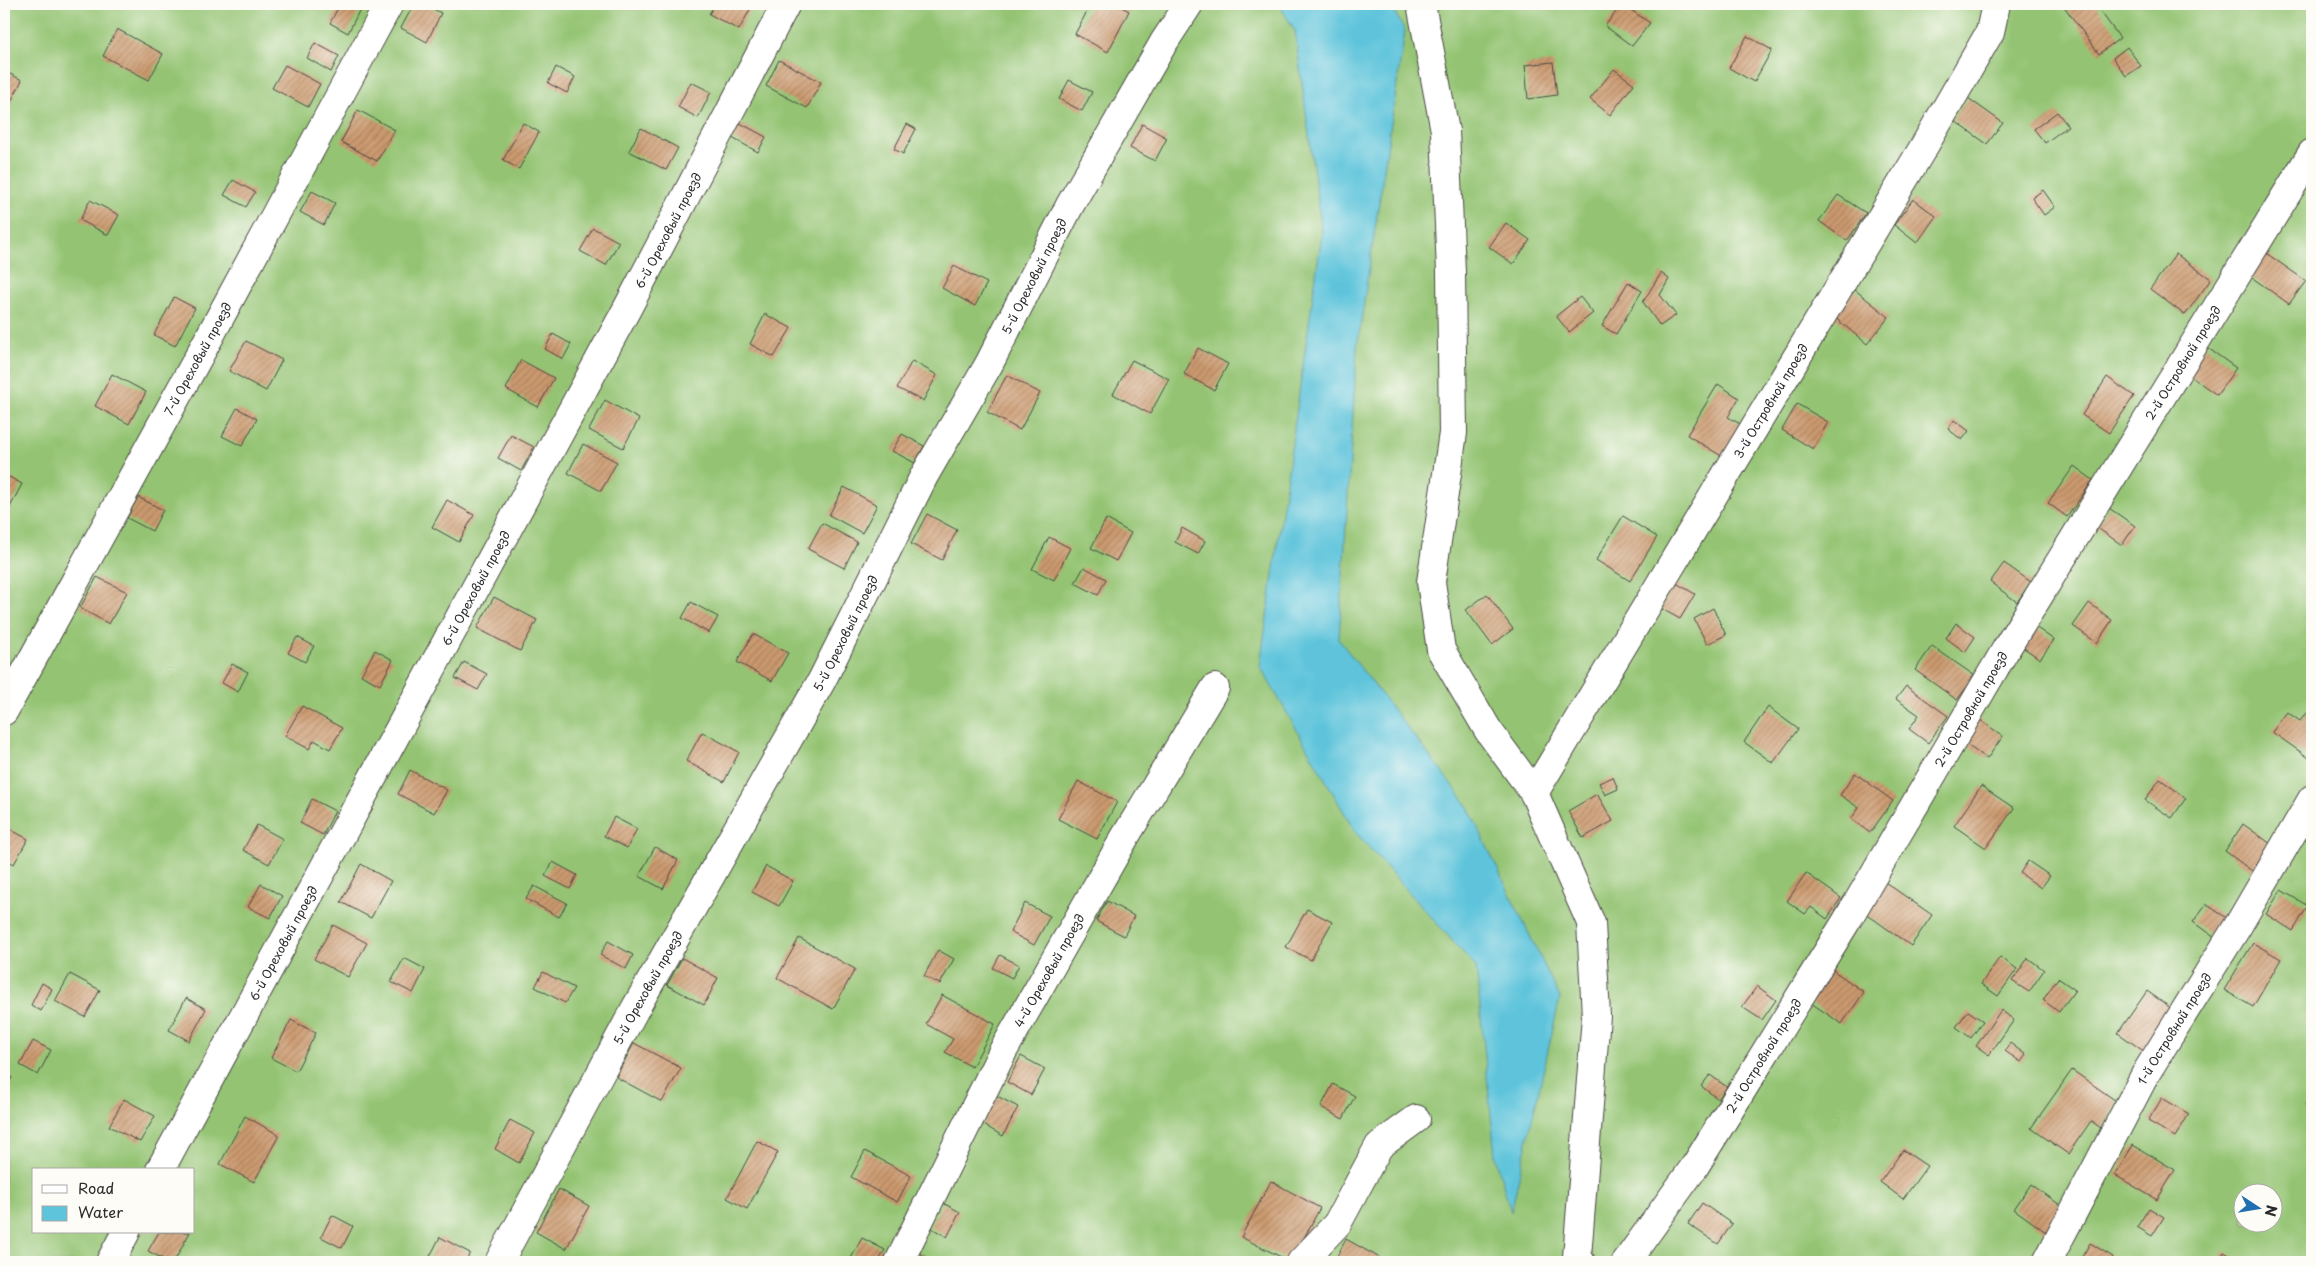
<svg xmlns="http://www.w3.org/2000/svg" width="2316" height="1266" font-family="'Playpen Sans',sans-serif">
  <defs>
    <pattern id="building-hatch" width="6" height="6" patternUnits="userSpaceOnUse" patternTransform="scale(1.25)"><rect width="6" height="6" fill="#cc9a6f"/><path d="M-1 1l2-2M0 6l6-6M5 7l2-2" fill="none" stroke="#a67e5b"/></pattern>
  </defs>
  <rect width="100%" height="100%" fill="#fdfcf7"/>
  <filter id="ink" filterUnits="userSpaceOnUse"><feTurbulence type="fractalNoise" baseFrequency=".02" numOctaves="2"/><feDisplacementMap in="SourceGraphic" scale="10" xChannelSelector="R" yChannelSelector="G"/><feConvolveMatrix kernelMatrix="1 2 1 2 8 2 1 2 1" color-interpolation-filters="sRGB"/></filter>
  <filter id="wash" filterUnits="userSpaceOnUse"><feTurbulence type="fractalNoise" baseFrequency=".0096" numOctaves="4" result="noise"/><feDisplacementMap in="SourceGraphic" scale="20" xChannelSelector="R" yChannelSelector="G"/><feGaussianBlur stdDeviation="1.12" result="paint"/><feColorMatrix in="noise" values="0 0 0 0 0 0 0 0 0 0 0 0 0 0 0 0 0 1.4 0 .05"/><feComposite in="paint" operator="in"/></filter>
  <g filter="url(#wash)">
    <rect width="100%" height="100%" fill="#f1e4c7"/>
    <path fill="#94c473" stroke="#60784f" fill-rule="evenodd" d="M4 4H2312V1262H4ZM34 1170H194V1232H34ZM2244 1194H2274V1224H2244Z"/>
    <path fill="#5ec4db" stroke="#447883" d="M1279 4H1390L1405 31 1357 348 1339 640 1466 803 1560 998 1511 1212 1495 1156 1476 967 1356 833 1260 666 1322 233 1295 31Z"/>
    <g id="blocks">
      <path fill="url(#building-hatch)" d="M340 4 362 5 348 33 330 23Z
        M414 4H424L441 13 427 42 401 28Z
        M715 4H753L739 30 709 14Z
        M1091 4H1116L1129 11 1108 52 1075 34Z
        M1622 4 1650 23 1632 46 1605 26Z
        M2065 4H2095L2120 38 2099 54 2063 5Z
        M117 29 163 54 149 80 103 56Z
        M1747 36 1772 50 1754 82 1729 68Z
        M315 43 339 56 331 72 307 58Z
        M2127 47 2141 66 2126 76 2113 58Z
        M779 60 821 82 807 108 766 86Z
        M1553 62 1557 95 1528 99 1525 65Z
        M285 65 320 84 308 107 272 88Z
        M556 67 575 77 567 93 548 83Z
        M1614 69 1634 84 1610 115 1590 99Z
        M4 71 22 80 6 112 4 111Z
        M1069 80 1092 92 1082 111 1059 99Z
        M691 82 711 92 698 118 678 107Z
        M1968 98 2003 123 1987 144 1952 119Z
        M358 110 395 130 377 161 341 142Z
        M2057 112 2068 126 2045 143 2034 129Z
        M523 123 539 132 519 169 503 160Z
        M740 123 766 137 758 152 732 138Z
        M907 124 916 129 903 154 894 149Z
        M1142 124 1167 138 1155 161 1130 148Z
        M641 128 678 148 666 170 629 151Z
        M233 180 255 192 246 207 224 195Z
        M2043 190 2055 207 2044 215 2032 198Z
        M312 191 335 203 324 225 300 212Z
        M1838 195 1866 213 1847 241 1819 221Z
        M1913 199 1936 216 1917 243 1894 225Z
        M90 200 119 215 108 235 80 220Z
        M1506 223 1530 240 1513 264 1489 247Z
        M593 228 619 242 606 265 580 251Z
        M2263 251 2306 281 2289 304 2247 274Z
        M2176 254 2211 279 2185 315 2150 289Z
        M954 266 987 283 975 306 942 288Z
        M1661 273 1669 279 1660 295 1676 315 1660 326 1643 302Z
        M1628 282 1642 291 1616 334 1602 326Z
        M1855 290 1889 317 1867 344 1833 316Z
        M174 297 195 308 175 346 154 335Z
        M1580 297 1593 313 1569 332 1556 316Z
        M765 314 791 328 774 357 750 344Z
        M553 334 571 344 563 359 545 349Z
        M246 341 282 360 266 391 229 371Z
        M2205 346 2236 368 2217 395 2186 373Z
        M1198 348 1228 364 1214 390 1184 374Z
        M521 360 554 378 538 407 506 389Z
        M1132 360 1169 379 1150 414 1113 394Z
        M912 361 937 375 923 401 897 388Z
        M112 374 146 392 129 424 95 406Z
        M1007 375 1040 393 1020 430 987 412Z
        M2107 377 2134 396 2109 433 2082 415Z
        M1718 384 1739 398 1728 417 1742 425 1723 457 1687 435Z
        M605 400 639 419 623 448 589 430Z
        M1797 404 1828 422 1813 449 1782 430Z
        M237 408 257 419 242 446 222 436Z
        M1954 420 1969 431 1962 440 1948 429Z
        M902 434 924 446 915 463 892 451Z
        M511 435 534 447 521 471 498 458Z
        M583 444 617 462 601 491 568 473Z
        M2074 466 2093 480 2067 517 2048 503Z
        M4 474 22 484 9 509 4 506Z
        M844 487 877 505 862 533 829 515Z
        M138 497 163 510 152 531 127 518Z
        M447 500 474 515 459 542 432 527Z
        M2109 508 2135 526 2122 545 2096 527Z
        M927 514 957 530 942 560 911 544Z
        M1623 516 1657 537 1630 581 1596 560Z
        M1106 519 1131 533 1116 561 1091 548Z
        M822 523 857 542 844 568 808 549Z
        M1182 528 1205 541 1198 554 1175 542Z
        M1049 537 1070 548 1054 580 1032 569Z
        M2004 563 2031 582 2017 602 1990 582Z
        M1084 567 1106 579 1098 595 1075 583Z
        M97 577 127 592 109 624 80 608Z
        M1676 583 1695 594 1680 619 1660 608Z
        M1487 594 1513 629 1492 645 1466 610Z
        M494 597 537 620 520 651 477 628Z
        M691 602 718 617 709 633 682 618Z
        M2089 603 2112 620 2097 643 2073 626Z
        M1713 608 1726 635 1707 644 1694 619Z
        M1956 623 1975 637 1965 652 1946 638Z
        M2034 626 2054 640 2040 659 2021 646Z
        M753 634 788 653 772 681 737 662Z
        M297 637 314 646 305 662 288 653Z
        M1932 646 1975 676 1957 700 1915 670Z
        M4 650 9 653 4 664Z
        M375 650 393 660 380 685 361 675Z
        M464 662 487 674 478 690 455 678Z
        M232 664 248 672 238 692 222 683Z
        M1906 686 1948 716 1928 743 1909 729 1919 715 1896 699Z
        M302 706 342 728 330 749 314 740 309 749 285 736Z
        M1768 707 1798 729 1773 763 1744 742Z
        M2287 712 2300 721 2306 713 2312 717V760L2272 732Z
        M1977 718 2003 736 1987 759 1961 741Z
        M702 732 739 752 724 782 686 761Z
        M410 770 447 790 434 813 398 794Z
        M1855 773 1893 801 1870 833 1851 819 1859 808 1840 795Z
        M1613 777 1618 789 1605 795 1599 783Z
        M2160 779 2186 798 2172 818 2145 800Z
        M1078 781 1117 802 1097 839 1058 819Z
        M1981 786 2014 808 1986 848 1954 826Z
        M1597 794 1613 821 1583 838 1568 811Z
        M312 799 335 811 323 835 300 823Z
        M614 817 637 829 627 848 604 836Z
        M2243 824 2271 844 2252 871 2225 851Z
        M257 825 283 839 269 864 243 850Z
        M4 826 28 839 14 864 4 858Z
        M655 847 678 860 663 889 639 876Z
        M2028 861 2050 876 2041 888 2020 873Z
        M553 862 577 875 570 889 545 876Z
        M361 864 391 881 371 918 341 902Z
        M766 866 793 881 779 906 752 892Z
        M1806 873 1841 898 1827 919 1811 907 1805 914 1787 901Z
        M1882 880 1932 915 1911 946 1861 910Z
        M261 884 282 896 270 918 248 907Z
        M534 886 567 903 559 917 526 899Z
        M2281 890 2308 906 2293 931 2266 914Z
        M1107 901 1134 916 1124 936 1096 921Z
        M1025 903 1050 916 1034 945 1010 932Z
        M2206 904 2228 919 2215 938 2193 922Z
        M1307 909 1332 922 1311 960 1286 947Z
        M333 925 367 943 348 977 314 959Z
        M799 938 855 969 833 1009 777 978Z
        M608 941 633 955 626 969 600 955Z
        M2253 943 2281 959 2253 1007 2224 990Z
        M938 950 954 959 940 984 924 976Z
        M1000 955 1019 965 1012 978 993 968Z
        M2000 957 2017 969 1998 996 1981 984Z
        M404 958 425 969 413 993 391 982Z
        M682 958 718 978 704 1005 667 985Z
        M2028 958 2044 970 2029 992 2012 981Z
        M1831 969 1864 992 1842 1024 1808 1001Z
        M543 972 574 988 565 1003 535 987Z
        M70 974 100 990 85 1017 55 1001Z
        M2058 978 2075 990 2059 1012 2043 1000Z
        M42 983 52 989 41 1011 31 1005Z
        M1757 986 1776 1000 1762 1020 1742 1007Z
        M2147 991 2175 1011 2145 1052 2118 1033Z
        M942 995 995 1024 972 1067 945 1052 953 1039 926 1024Z
        M186 998 206 1009 189 1041 169 1030Z
        M2001 1010 2014 1020 1989 1055 1976 1046Z
        M1968 1011 1983 1021 1971 1038 1956 1027Z
        M291 1020 316 1033 296 1071 271 1058Z
        M33 1041 51 1050 38 1075 20 1065Z
        M634 1043 681 1068 662 1102 616 1077Z
        M2010 1043 2026 1055 2021 1062 2005 1051Z
        M1021 1056 1045 1069 1031 1095 1007 1082Z
        M2072 1070 2119 1103 2101 1128 2091 1121 2068 1154 2031 1128Z
        M4 1073 12 1077 4 1093Z
        M1710 1075 1727 1087 1718 1099 1701 1086Z
        M1333 1084 1355 1096 1343 1119 1321 1107Z
        M2312 1092V1109L2305 1105Z
        M997 1096 1018 1107 1003 1136 982 1124Z
        M2162 1098 2189 1114 2175 1137 2148 1121Z
        M124 1099 155 1116 140 1142 109 1126Z
        M245 1116 279 1135 254 1182 220 1164Z
        M510 1120 535 1133 519 1163 495 1149Z
        M757 1141 778 1152 747 1209 727 1198Z
        M2133 1145 2175 1170 2157 1200 2115 1175Z
        M1903 1150 1927 1166 1903 1199 1880 1182Z
        M865 1151 911 1176 897 1202 851 1177Z
        M1271 1181 1320 1208 1291 1262 1241 1237Z
        M2031 1184 2067 1210 2050 1235 2014 1209Z
        M559 1189 589 1206 566 1249 536 1232Z
        M943 1203 960 1212 947 1237 930 1227Z
        M1702 1203 1732 1224 1718 1244 1688 1224Z
        M2149 1208 2164 1217 2152 1236 2137 1227Z
        M332 1215 353 1226 342 1248 321 1237Z
        M159 1232H190L174 1262H169L148 1251Z
        M440 1237 470 1253 465 1262H427Z
        M862 1238 885 1250 878 1262H849Z
        M1346 1239 1380 1258 1378 1262H1334Z
        M2090 1243 2113 1257 2110 1262H2079Z
        M2224 1252 2241 1262H2218Z
        M919 1253 936 1262H914Z"/>
    </g>
  </g>
  <g filter="url(#ink)">
    <use href="#blocks" fill-opacity="0" stroke="#494742" stroke-width="1"/>
    <g fill="none" stroke-linecap="round" stroke-linejoin="round">
      <g stroke="#494742" stroke-width="30">
        <g id="minor">
          <path d="M1421 4 1445 131 1451 272 1453 433 1431 582 1441 650 1488 730 1534 793 1591 923 1596 1016 1577 1257 1581 1262"/>
          <path id="s1" d="M4 711 210 336 389 4"/>
          <path id="s2" d="M1534 793 1926 143 1990 32 1996 4"/>
          <path id="s3" d="M160 1170 628 307 786 4"/>
          <path d="M110 1262 126 1232"/>
          <path id="s4" d="M499 1262 635 1009 822 680 924 476 989 364 1070 205 1164 42 1189 4"/>
          <path id="s5" d="M899 1262 1003 1051 1125 837 1215 688"/>
          <path d="M1301 1262 1337 1224 1379 1146 1416 1119"/>
          <path id="s6" d="M1626 1262 1695 1166 1846 922 2006 649 2312 153"/>
          <path id="s7" d="M2047 1262 2146 1073 2239 924 2312 799"/>
        </g>
      </g>
      <use href="#minor" stroke="#fff" stroke-width="28"/>
    </g>
  </g>
  <g text-anchor="middle" dominant-baseline="central" stroke-width="4" stroke-linejoin="round" paint-order="stroke">
    <g font-size="12" fill="#2b2b2b" stroke="#fdfcf7">
      <text stroke="none"><textPath href="#s3" startOffset="1068">6-й Ореховый проезд</textPath></text>
      <text stroke="none"><textPath href="#s4" startOffset="1122">5-й Ореховый проезд</textPath></text>
      <text stroke="none"><textPath href="#s1" startOffset="402">7-й Ореховый проезд</textPath></text>
      <text stroke="none"><textPath href="#s6" startOffset="1058">2-й Островной проезд</textPath></text>
      <text stroke="none"><textPath href="#s2" startOffset="458">3-й Островной проезд</textPath></text>
      <text stroke="none"><textPath href="#s3" startOffset="662">6-й Ореховый проезд</textPath></text>
      <text stroke="none"><textPath href="#s4" startOffset="718">5-й Ореховый проезд</textPath></text>
      <text stroke="none"><textPath href="#s6" startOffset="652">2-й Островной проезд</textPath></text>
      <text stroke="none"><textPath href="#s3" startOffset="258">6-й Ореховый проезд</textPath></text>
      <text stroke="none"><textPath href="#s5" startOffset="328">4-й Ореховый проезд</textPath></text>
      <text stroke="none"><textPath href="#s4" startOffset="312">5-й Ореховый проезд</textPath></text>
      <text stroke="none"><textPath href="#s7" startOffset="266">1-й Островной проезд</textPath></text>
      <text stroke="none"><textPath href="#s6" startOffset="248">2-й Островной проезд</textPath></text>
    </g>
  </g>
  <rect width="2316" height="1266" fill="none" stroke="#fdfcf7" stroke-width="20"/>
  <rect x="32" y="1168" width="162" height="65" fill="#fdfcf7" stroke="#a9a8a5"/>
  <rect x="42" y="1185" width="25" height="8" fill="#ffffff" stroke="#a9a8a5"/>
  <text x="78" y="1194" font-size="15" fill="#2b2b2b">Road</text>
  <rect x="42" y="1206" width="25" height="15" fill="#5ec4db" stroke="#a9a8a5"/>
  <text x="78" y="1218" font-size="15" fill="#2b2b2b">Water</text>
  <g transform="translate(2258 1208) rotate(102)"><circle r="24" fill="#fdfcf7" stroke="#a9a8a5"/>
  <path d="M0-4L9 19L0 12L-9 19Z" fill="#1f6fb2"/>
  <text y="-8" font-size="14" font-weight="bold" text-anchor="middle" fill="#2b2b2b">N</text>
  </g>
</svg>
